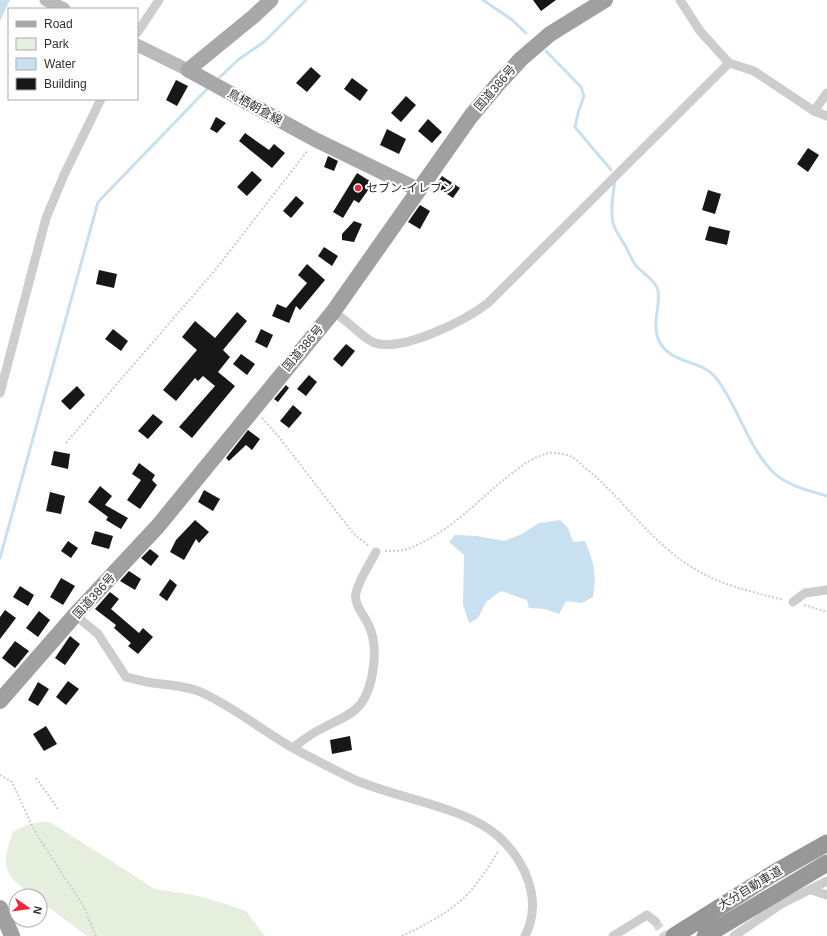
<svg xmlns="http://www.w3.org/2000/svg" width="827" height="936" font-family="Helvetica,'Noto Sans JP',sans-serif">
  <rect width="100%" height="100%" fill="#fff"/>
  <path fill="#e6eedd" d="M40 822H50L155 889 199 896 226 904 246 911 265 936H87L40 901V896C33 896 29 893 23 888 0 871 4 857 13 832L26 825Z"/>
  <path fill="#c8e0ef" d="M0 0H10L0 21Z
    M560 520 568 528 573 542 585 541C594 562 597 574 593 597L582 603 566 601 559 614 545 609 529 608 527 600 501 591 486 602 478 618 469 623 463 605 464 555 449 542 455 535 477 536 504 541 522 534 539 523Z"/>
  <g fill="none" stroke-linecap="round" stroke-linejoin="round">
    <path stroke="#c8e0ef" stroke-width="3" d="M483 0 511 19 526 33
      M546 51 581 87 584 96 578 113 575 127 611 170
      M220 77 239 59 264 42 306 0
      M615 181C613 194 610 210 613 223 615 231 622 240 626 247 629 253 632 260 636 266 643 273 656 281 658 291 661 305 651 324 659 341 671 365 701 359 716 378 738 406 747 445 772 471 785 485 809 491 827 496
      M0 558 98 202 209 87"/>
  </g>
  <path fill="#171717" d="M533 0H556L541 11Z
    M311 67 321 76 307 92 296 83Z
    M352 78 368 90 360 101 344 89Z
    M176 80 188 86 177 106 166 100Z
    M406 96 416 105 401 122 391 113Z
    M216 117 226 123 217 133 210 129Z
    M428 119 442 132 432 143 418 131Z
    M387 129 406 139 399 154 380 145Z
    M245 133 269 150 274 144 285 153 272 168 239 141Z
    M808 148 819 155 808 172 797 164Z
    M328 156 338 161 334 171 324 167Z
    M252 171 262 180 247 196 237 187Z
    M357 173 373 183 359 203 354 200 343 218 333 212Z
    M442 176 460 188 453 198 435 186Z
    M708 190 721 194 715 214 702 210Z
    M296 196 304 203 291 218 283 211Z
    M420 205 430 211 420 229 408 222Z
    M354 221 362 224 354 242 342 240V234Z
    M709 226 730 231 727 245 705 240Z
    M324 247 338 256 332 266 318 256Z
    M307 264 325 280 300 310 296 306 289 323 272 316 277 304 286 308 307 283 298 275Z
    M99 270 117 274 114 288 96 284Z
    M237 312 247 321 223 350 230 357 218 372 235 386 192 438 179 427 215 386 203 376 198 381 195 378 176 401 163 390 197 350 182 337 195 321 215 338Z
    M113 329 128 341 121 351 105 339Z
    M261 329 273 335 267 348 255 342Z
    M346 344 355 351 342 367 333 359Z
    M241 354 255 364 247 375 233 364Z
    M309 375 317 382 306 396 297 389Z
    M286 385 289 388 278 402 274 399Z
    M77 386 85 395 70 410 61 401Z
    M293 405 302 413 289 428 280 421Z
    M153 414 163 422 148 439 138 431Z
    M248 430 260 439 252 450 246 445 229 461 226 458Z
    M54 451 70 454 68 469 51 465Z
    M139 463 155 475 152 480 157 485 140 509 127 500 141 480 132 474Z
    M100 486 112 496 105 505 128 518 121 529 106 520 108 517 88 502Z
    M204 490 220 499 213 511 198 502Z
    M50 492 65 496 61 514 46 511Z
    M195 520 209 532 199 543 196 539 184 560 170 552 176 540Z
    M95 531 113 536 109 549 91 544Z
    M68 541 78 548 71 558 61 551Z
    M150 549 159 556 151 566 141 558Z
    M129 571 141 579 135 590 120 581Z
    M61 578 75 586 63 605 50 597Z
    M170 579 177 585 167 601 159 595Z
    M20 586 34 595 28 606 13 597Z
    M110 592 119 599 111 609 139 633 143 628 153 637 138 654 128 646 131 643 114 628 116 625 95 609Z
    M5 610 16 618 0 639V617Z
    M39 611 50 620 38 637 26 628Z
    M70 636 80 644 65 665 55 658Z
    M15 641 29 651 15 668 2 658Z
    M68 681 79 689 66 705 56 697Z
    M38 682 49 689 38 706 28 700Z
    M46 726 57 744 44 751 33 734Z
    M350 736 352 750 332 754 330 740Z"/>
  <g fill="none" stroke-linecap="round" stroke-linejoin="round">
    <path stroke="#d6d6d6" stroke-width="9" stroke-dasharray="9 4.5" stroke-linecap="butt" d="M655 921 665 936"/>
    <path stroke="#cdcdcd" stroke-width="2" stroke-dasharray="2 2" stroke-linecap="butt" d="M262 418 279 437 353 533 369 546
      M66 443 216 269 308 150
      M385 551C394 551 404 551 412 547 446 534 475 504 502 481 516 470 531 457 549 453 554 452 564 454 570 456 575 458 580 463 584 467 614 490 637 523 666 548 704 581 736 588 784 600
      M804 605 827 612
      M0 775 12 782 34 830 84 907 96 936
      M36 778 58 809
      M402 936C429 923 459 908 477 883 485 873 492 861 499 850"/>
    <path stroke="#cdcdcd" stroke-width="9" d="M680 0 700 31 729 63 754 71 814 111 827 116
      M137 33 159 0
      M814 111 827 93
      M333 312C347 319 363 339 375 343 403 352 466 320 488 303L729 63
      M0 393 46 218 64 175 101 99
      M793 602 805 593 827 590
      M75 615 98 634 126 677C135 679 144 682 153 683 169 685 188 686 203 693 235 708 263 731 293 748 313 759 335 770 355 780 399 799 463 806 498 836 526 861 543 901 525 936
      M293 748C302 741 310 734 321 729 333 722 350 717 360 705 374 687 379 647 369 626 365 616 353 604 356 593 359 579 370 564 376 552
      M811 890 827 895
      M613 936 647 915 655 921
      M734 936 781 904 827 881"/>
    <path stroke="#bababa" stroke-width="13" d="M46 0 64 9
      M137 45 188 70"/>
    <path stroke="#a8a8a8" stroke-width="15" d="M271 0 254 16 188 70 316 140 419 190"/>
    <path stroke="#a0a0a0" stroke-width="16" d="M0 701 75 615 158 526 333 312 471 116 498 84 521 59 550 34 605 0
      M0 908 12 936"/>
    <path stroke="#979797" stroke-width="17" d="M674 936 774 873 827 843
      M705 936 827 863"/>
  </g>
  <circle fill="#f52434" stroke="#fff" stroke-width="1.5" cx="358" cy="188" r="4"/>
  <g text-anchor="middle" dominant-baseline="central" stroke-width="4" stroke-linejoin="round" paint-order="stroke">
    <g font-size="12" fill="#303030" stroke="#fff">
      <text transform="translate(495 88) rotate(-49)">国道386号</text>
      <text transform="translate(255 107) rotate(29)">鳥栖朝倉線</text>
      <text transform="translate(303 348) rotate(-50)">国道386号</text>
      <text transform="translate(94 596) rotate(-48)">国道386号</text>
      <text transform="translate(750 888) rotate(-31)">大分自動車道</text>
    </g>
    <g font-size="12" fill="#303030" stroke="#fff" text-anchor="start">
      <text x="366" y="188">セブン-イレブン</text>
    </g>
  </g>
  <rect x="8" y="8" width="130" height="92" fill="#ffffff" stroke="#acacac"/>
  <rect x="16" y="21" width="20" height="6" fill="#a8a8a8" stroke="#acacac"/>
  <text x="44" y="28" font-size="12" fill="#303030">Road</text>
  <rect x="16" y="38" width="20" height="12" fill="#e6eedd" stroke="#acacac"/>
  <text x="44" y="48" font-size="12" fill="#303030">Park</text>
  <rect x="16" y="58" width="20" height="12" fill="#c8e0ef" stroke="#acacac"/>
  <text x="44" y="68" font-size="12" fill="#303030">Water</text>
  <rect x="16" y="78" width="20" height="12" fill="#171717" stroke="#acacac"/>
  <text x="44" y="88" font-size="12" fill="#303030">Building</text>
  <g transform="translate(28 908) rotate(103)"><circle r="19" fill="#ffffff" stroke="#acacac"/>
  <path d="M0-3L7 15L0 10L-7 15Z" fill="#f52434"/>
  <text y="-6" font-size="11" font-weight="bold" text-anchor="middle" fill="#303030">N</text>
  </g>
</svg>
